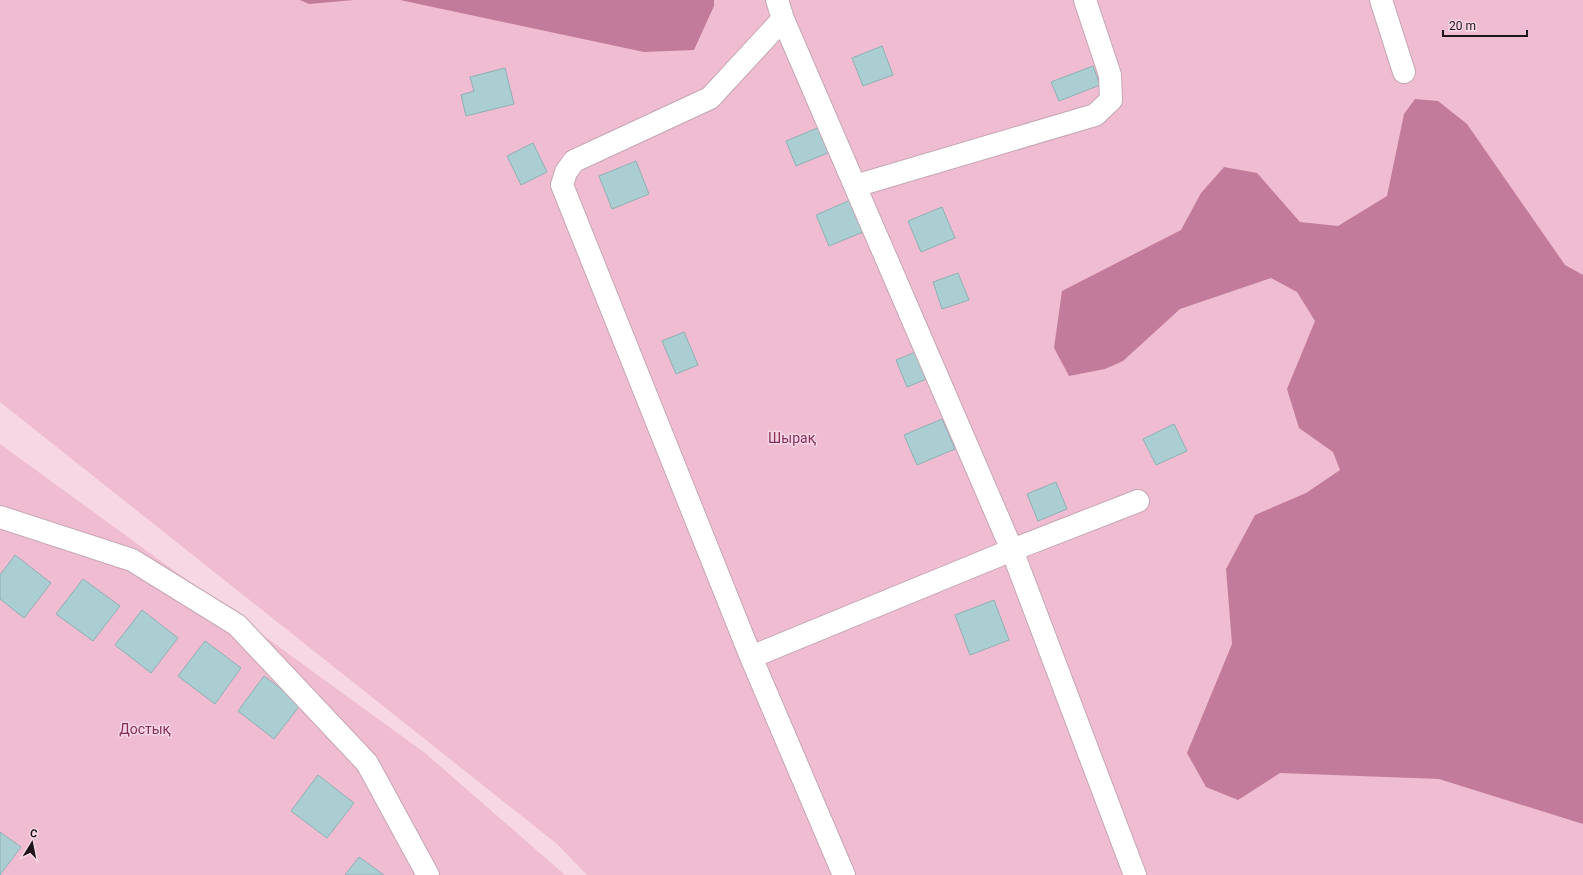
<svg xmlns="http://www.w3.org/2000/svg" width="1583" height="875" font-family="Roboto,sans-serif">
  <rect width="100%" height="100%" fill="#f6d7e3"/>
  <path fill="#f0bcd2" d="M0 0H1583V875H587L557 844 0 402Z
    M0 444 425 753 565 875H0Z"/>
  <path fill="#c27b9b" d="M300 0H354L309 4Z
    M400 0H714V6L694 50 644 52Z
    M1415 99 1438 101 1467 124 1565 265 1583 275V824L1439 779 1280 773 1238 800 1206 787 1187 753 1232 644 1226 569 1255 515 1306 493 1340 470 1333 452 1299 428 1287 389 1315 321 1297 292 1271 278 1180 309 1123 361 1105 369 1069 376 1054 348 1062 291 1181 230 1201 193 1224 167 1257 173 1300 222 1338 226 1387 196 1404 114Z"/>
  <path fill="#aaced1" stroke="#8eb1b4" d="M882 46 893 75 863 86 852 58Z
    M1093 66 1100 85 1059 101 1051 82Z
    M505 68 514 104 466 116 461 95 474 91 470 77Z
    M820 127 830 152 796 166 786 141Z
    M533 143 547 172 521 185 507 156Z
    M636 161 649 194 612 209 599 176Z
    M855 198 868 230 829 246 816 215Z
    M942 207 955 238 921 252 908 221Z
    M958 273 969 300 942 309 933 282Z
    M684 332 698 365 676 374 662 341Z
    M918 351 929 378 907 387 896 360Z
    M942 419 955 449 917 465 904 435Z
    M1174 424 1187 451 1156 465 1143 439Z
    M1056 482 1067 509 1038 521 1027 494Z
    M15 555 51 583 24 618 0 599V575Z
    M83 579 120 606 93 641 56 614Z
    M994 600 1009 640 970 655 955 615Z
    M142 610 178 638 151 673 115 645Z
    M205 641 241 668 215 704 178 676Z
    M264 676 301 704 274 739 238 711Z
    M318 775 354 803 327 838 291 811Z
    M0 832 21 847 0 875Z
    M359 857 384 875H345Z"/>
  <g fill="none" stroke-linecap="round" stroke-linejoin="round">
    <g stroke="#c5a7b3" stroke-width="24">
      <path id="minor" d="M777 0 783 19 1012 550 1135 875
        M1381 0 1404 72
        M783 19 710 98 574 161 566 172 562 185 751 657 844 875
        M855 186 1095 115 1111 100 1110 75 1085 0
        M0 517 132 560 237 625 367 763 428 875
        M751 657 1012 550 1138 501"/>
    </g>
    <use href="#minor" stroke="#fff" stroke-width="22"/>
  </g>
  <g text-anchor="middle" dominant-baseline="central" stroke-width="3" stroke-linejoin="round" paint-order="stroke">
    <g font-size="14" fill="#832d59" stroke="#f6d7e3">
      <text x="792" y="438">Шырақ</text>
      <text x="145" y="729">Достық</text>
    </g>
  </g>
  <g transform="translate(32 843) rotate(10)" stroke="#f6d7e3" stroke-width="3" paint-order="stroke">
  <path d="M0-3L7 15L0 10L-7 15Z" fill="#20151a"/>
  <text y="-6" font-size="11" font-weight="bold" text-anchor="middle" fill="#20151a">С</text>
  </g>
  <path d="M1443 30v6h84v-6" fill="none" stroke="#20151a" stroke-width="2"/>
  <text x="1449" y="30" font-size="12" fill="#20151a" stroke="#f6d7e3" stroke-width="3" paint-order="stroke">20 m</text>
</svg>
